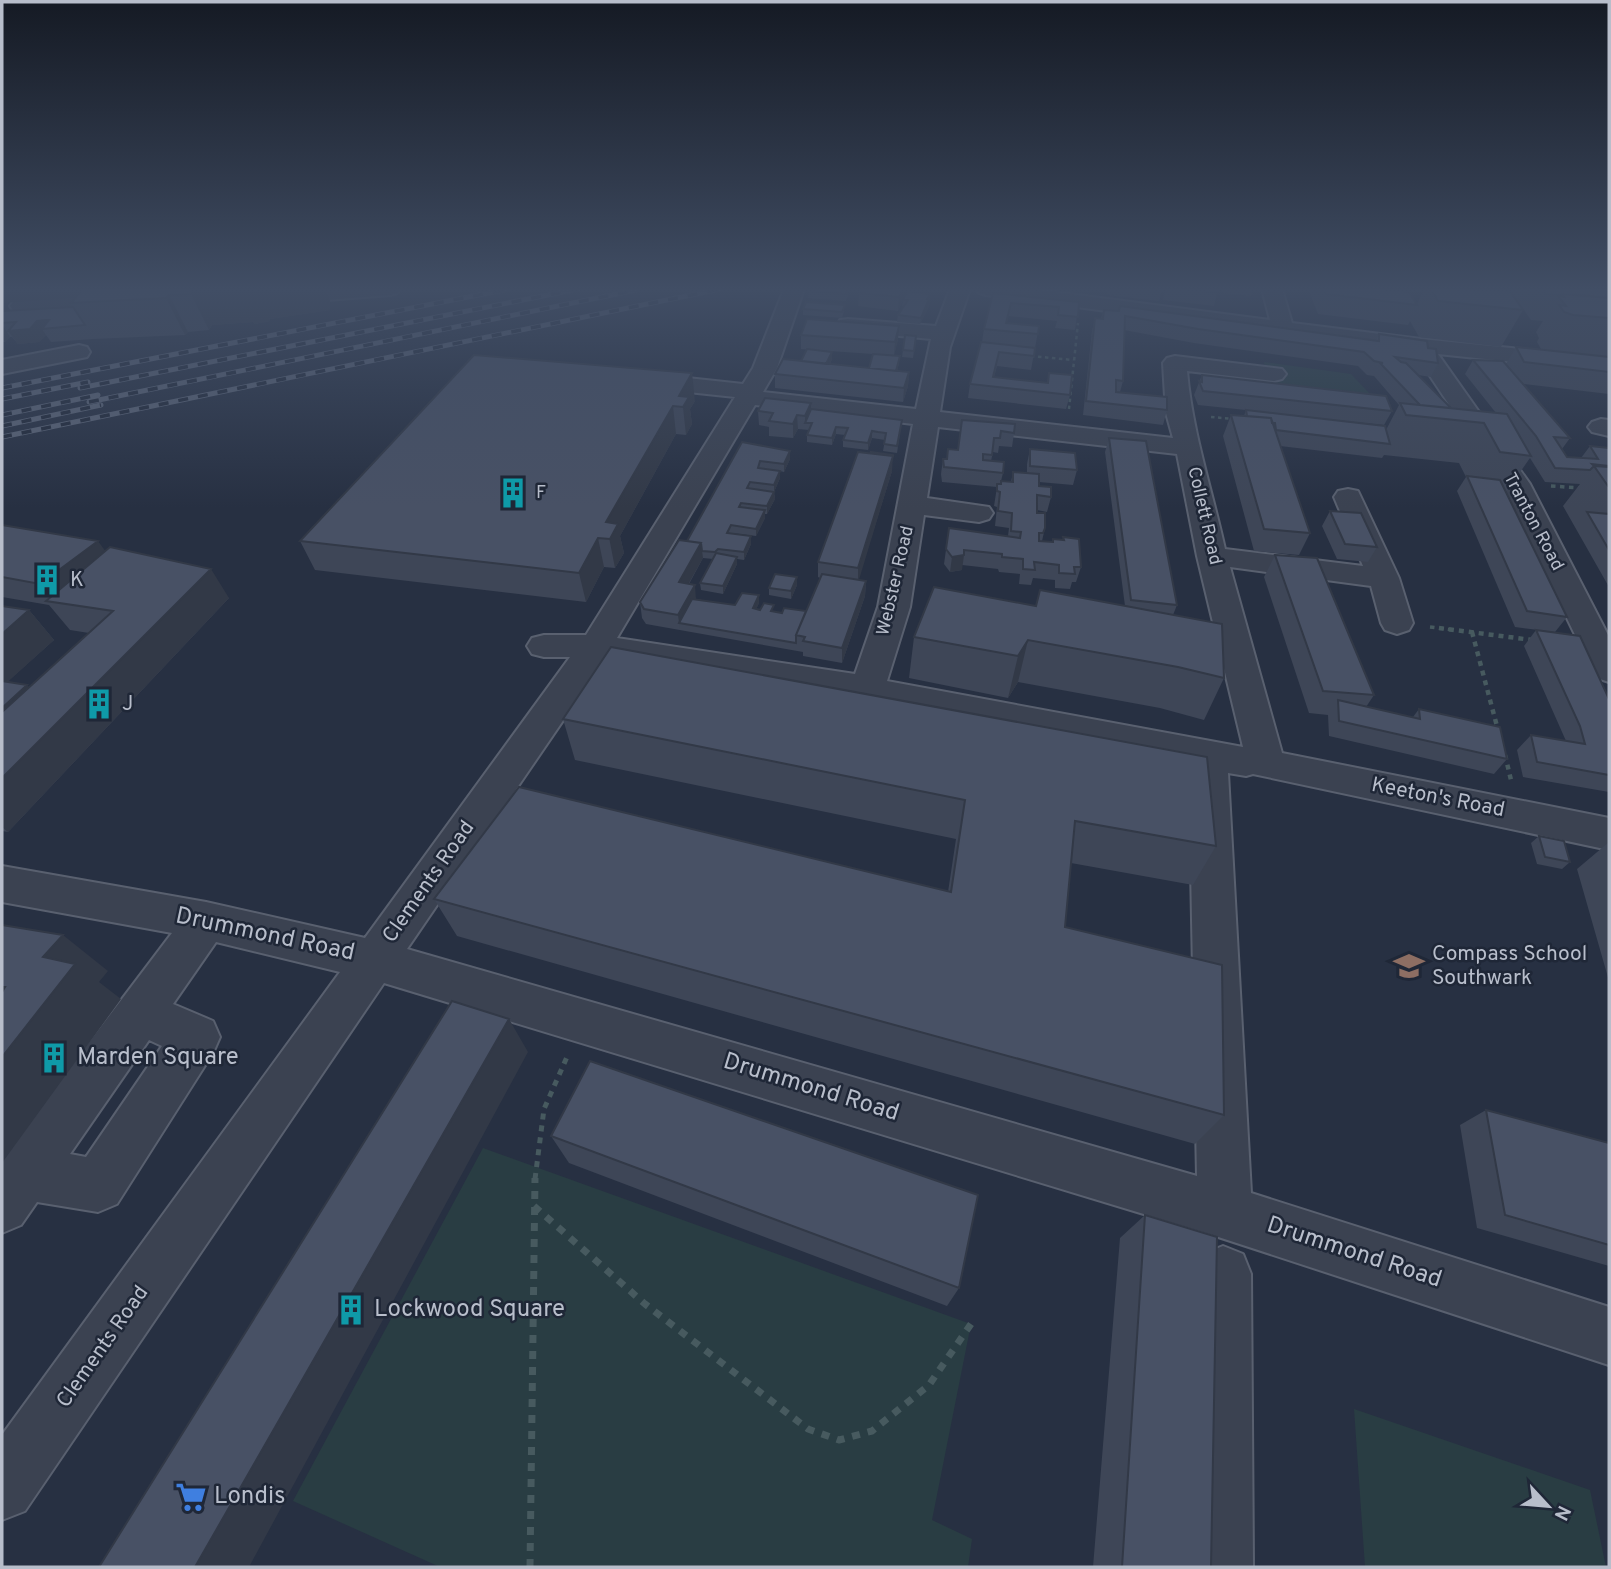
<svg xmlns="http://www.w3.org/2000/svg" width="1611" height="1569" font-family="Overpass,sans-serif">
  <rect width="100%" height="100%" fill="#273042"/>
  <path fill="#293d43" d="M1264 362 1351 374 1372 396 1269 388Z
    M483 1148 971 1324 932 1520 972 1539 968 1567H440L293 1501Z
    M1354 1409 1590 1490 1606 1567H1365Z"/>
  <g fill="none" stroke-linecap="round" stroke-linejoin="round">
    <g stroke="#59606f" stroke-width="4">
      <path id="minor" d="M316 289H400L397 293 390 295 276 304 269 302 266 298 269 294Z
        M784 289H804L777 368 763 392 916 409 931 339 848 331 840 330 837 325 840 320 848 319 936 326 950 289H970L950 347 940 412 1173 438 1166 413 1163 363 1167 358 1175 356 1282 369 1286 374 1282 379 1274 381 1187 371C1192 431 1212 490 1225 549L1363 566 1334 497 1338 491 1348 489 1358 491 1399 578 1413 623 1409 630 1397 634 1385 630 1381 623 1371 586 1230 567 1282 753 1609 818V850L1253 774 1246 776 1228 773 1251 1193 1609 1307V1365L1203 1232 384 983 25 1511 2 1520V1435L340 972 216 942 173 1004 213 1021 220 1037 213 1053 117 1204 98 1212 37 1202 21 1225 2 1233V1162L4 1155 172 933 2 902V866L206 902 365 938 570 657H544L532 654 527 646 532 638 544 635H586L735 397 641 387 633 385 629 380 633 375 641 373 743 384 753 368ZM755 405 913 424 878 607 855 674 617 638ZM938 427 1177 454 1197 556 1243 747 887 681 910 607 924 515 979 522 989 519 993 513 989 507 927 498ZM605 659 853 699 1189 765 1197 1176 407 949ZM149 1040 162 1046 86 1157 70 1154Z
        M976 289H1031L1270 320 1262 289H1282L1292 323 1421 339 1609 358V372L1438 354 1530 484 1609 637V682L1597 678 1592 670 1502 484 1414 352 986 295 979 293Z
        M123 292 130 294 133 298 130 302 20 312 13 310 10 306 13 302 20 300Z
        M79 345 87 347 90 352 87 357 2 374V360Z
        M1601 419 1609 420V436L1592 432 1588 427 1592 422Z
        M1223 1246 1243 1254 1251 1274 1253 1567H1186L1195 1274 1203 1254Z"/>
    </g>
    <path stroke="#475a5f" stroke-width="2.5" stroke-dasharray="3.5 3.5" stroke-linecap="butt" d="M1416 289 1428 291
      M1031 356 1073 360
      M1069 409 1078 323
      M1211 417 1234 419"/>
    <path stroke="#475a5f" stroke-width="3.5" stroke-dasharray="4.5 4.5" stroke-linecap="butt" d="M1551 486 1580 488
      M1430 627 1453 630"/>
    <path stroke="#475a5f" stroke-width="4.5" stroke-dasharray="5 5" stroke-linecap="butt" d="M1439 628 1532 640
      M1472 632 1498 730
      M1505 755 1511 780"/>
    <path stroke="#475a5f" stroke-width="5" stroke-dasharray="6 6" stroke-linecap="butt" d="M535 1179 544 1109 567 1057"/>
    <path stroke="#475a5f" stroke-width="7" stroke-dasharray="8 8" stroke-linecap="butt" d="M534 1206 645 1304 808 1429 839 1440 872 1431 929 1385 971 1324
      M530 1567 535 1178"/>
    <use href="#minor" fill="#3b4251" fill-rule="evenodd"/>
    <g stroke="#5d6678" stroke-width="5">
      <path id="rail" d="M2 388 509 289
        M80 388 578 289
        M2 399 88 382
        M89 402 641 289
        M2 415 98 395
        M2 426 101 405
        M2 437 720 289"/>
    </g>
    <use href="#rail" stroke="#1f2737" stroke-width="3.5" stroke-dasharray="10" stroke-linecap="butt"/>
  </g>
  <path fill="#3e4657" d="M2 289H325L330 301V310L270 319V321L255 324 253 322 212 325 209 330 188 332 185 335 93 339 51 342 46 335 39 342 18 344 12 337H10L5 342H2V312L73 307 71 303 75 298Z
    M809 289H849V293L846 301 808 298Z
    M861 289H904L903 299 930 294 929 306 920 324 897 322 898 315 904 307 902 306 903 300 898 311 858 306 859 293Z
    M1108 289H1162L1159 301 1107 295Z
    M1165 289H1218L1214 306 1163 300Z
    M1224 289H1253L1251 296 1224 293Z
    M1308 289H1380L1417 304 1424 289H1496L1523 310 1501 347 1419 337 1410 321 1408 325 1318 314Z
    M1509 289H1609V394L1523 384 1570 438 1562 449 1567 457 1581 458 1590 446 1609 448V587L1563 506 1580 484 1545 482 1530 458 1506 492 1567 617 1555 632 1515 627 1457 491 1466 477 1459 463 1384 455 1382 458 1280 446 1310 533 1299 555 1254 551 1223 436 1231 415 1244 416 1246 410 1198 405 1194 395 1202 375 1392 411 1384 425 1268 413 1386 430 1399 405 1374 376 1367 375 1358 366 1194 343 1124 330 1123 381 1120 392 1167 410 1163 425 1083 415 1092 331 1095 318H1101L1104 310 1376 340 1379 334 1428 348 1438 363 1431 377 1418 375 1451 408 1496 413 1465 374 1473 360 1506 364 1516 347 1545 350 1541 349 1537 342 1539 338 1536 332 1543 321 1531 320Z
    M993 293 1079 302 1075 330 1055 328 1057 321 1008 316 1007 323 1039 326 1031 370 997 366 994 377 1047 383 1049 373 1070 395 1066 409 968 398 970 384 982 342 984 329Z
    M803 309 844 311 842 318 803 315Z
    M801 335 898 339 894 355 899 363 897 371 909 372 908 386 903 402 775 388V374L801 361 832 359 830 364 869 368 873 354 801 349Z
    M916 336 913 358 902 357 903 350Z
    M474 355 695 401 690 409 692 424 686 435 676 434 620 536 624 553 615 568 604 567 586 602 315 570 300 541Z
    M811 410 902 420 897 453 883 451 885 440 872 438 868 450 843 447V440L845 435 836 434 832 445 807 442V435L809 430 798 429 793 438 769 436V427L759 425 758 411Z
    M962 420 1014 433 1012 447 999 446 998 453 993 452 991 461 1003 473 1001 481 1011 482 1013 472 1027 473V464L1030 449 1077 470 1073 485 1039 482V486L1051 497 1047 512 1037 510V513L1045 528 1042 541 1052 542 1053 539 1063 540V537L1081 567 1076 582H1072L1070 589 1055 588V580L1033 578 1031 585 1019 584 1020 574 999 572 998 569 962 565V570L950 572 944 564 949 528 1008 536 1009 528 995 526 997 507 994 506 997 487 942 482 941 474 943 459H947L958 450Z
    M1109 438 1177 605 1173 615 1224 678 1204 720 1160 708 1018 682 1008 698 909 678 914 637 1036 606H1125L1105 452Z
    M742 442 790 459 784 472 780 471V478L774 492 775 499 767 514H765V518L756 536 731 533 751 536V544L744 560 737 559V564L723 594 701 590 700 583 713 559 703 558 689 584 696 599 735 605 759 603 756 609 782 613 806 611 820 578 818 577V562L892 471 858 580 866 581 865 596 842 663 803 656V652L646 624 642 618 640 602 687 541Z
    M1330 511 1377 547 1368 562 1337 559 1322 526Z
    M2 525 105 551 229 598 8 832 2 831V606L29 610 54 640 7 682 29 687 89 633 70 630 49 605 2 597Z
    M1275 555 1374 695 1366 707 1413 717 1419 709 1507 759 1494 774 1329 736 1328 715 1309 713 1264 577Z
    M797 585 791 599 769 595V588Z
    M1536 630 1609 699V792L1523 777 1517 750 1531 735 1566 741 1524 646Z
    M563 719 1216 846 1193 885 1071 863 1065 927 1224 1115 1195 1144 457 936 434 899 948 892 956 839 575 760Z
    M1539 836 1570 862 1562 869 1537 864 1531 843Z
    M1609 842V981L1577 869Z
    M1486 1110 1609 1143V1266L1477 1228 1460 1125Z
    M551 1136 959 1288 947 1306 569 1163Z
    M1145 1215 1211 1567H1093L1120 1238Z"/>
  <path fill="#323947" d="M2 289H131L127 294 2 303Z
    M194 289H325L330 301V310L270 319V321L255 324 253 322 212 325 209 330 191 294Z
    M903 289H904L903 299 898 311 899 297Z
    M930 294 929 306 920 324 921 318Z
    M169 295 188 332 185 335 166 298Z
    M46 320 51 328 42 329 46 335 39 342 18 344 8 331 37 321Z
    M2 324 10 337 5 342 2 337Z
    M899 326 898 339 894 355 895 342Z
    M832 352V359L825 374V367Z
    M909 372 908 386 903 402 904 388Z
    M692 373 695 401 690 409 692 424 686 435 683 407 679 396Z
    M811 403V418L805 423V416Z
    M673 406 676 434 620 536 624 553 615 568 606 522Z
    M797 415 798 429 793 438V424Z
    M836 427V434L832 445V438Z
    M872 431V438L868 450V443Z
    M790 451V459L784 472V464Z
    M893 456 892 471 858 583V568Z
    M780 471V478L774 492V485Z
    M774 492 775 499 767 514V506Z
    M765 510V518L756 536V529Z
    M751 536V544L744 560V552Z
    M598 538 604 567 586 602 579 573Z
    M98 541 114 563 55 602 40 584Z
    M701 543 703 558 681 597 679 582Z
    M964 555 962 570 950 572 952 557Z
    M737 557V564L723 594V586Z
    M211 569 229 598 8 832 2 827V778Z
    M797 577V585L791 599V591Z
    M866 581 865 596 842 663V648Z
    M695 585 696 600 679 623 680 630 678 615Z
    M759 595V603L753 616V608Z
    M29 610 54 640 2 687V634Z
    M1028 640 1018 682 1008 698 1018 656Z
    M27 685 54 714 2 764V708Z
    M63 935 108 971 99 982 121 999 2 1163V1057L43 957Z
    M509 1019 528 1052 249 1567H195Z"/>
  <path fill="#485165" stroke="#323947" stroke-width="2" d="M83 289H197H194L191 294 169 295 166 298 71 303Z
    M809 289H848L847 294 808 291Z
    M861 289H903L899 297 859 293Z
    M1184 289H1218V293Z
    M1324 289H1380L1409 292 1417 305 1326 294Z
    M1431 289 1509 290 1523 310 1438 301Z
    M1542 289H1609V298L1573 294V295L1562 294 1561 295 1546 294Z
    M907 291 930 294 927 299H929L921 318 898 315 908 300H903Z
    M993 293 1079 302 1078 317 1058 315 1059 307 1011 303 1006 323 1039 326 1038 334 984 329Z
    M1562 294 1609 298V318L1573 315 1564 312 1559 305 1566 306 1558 296 1564 297Z
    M806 302 845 305 842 312 803 309Z
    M1120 306 1379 341V334L1427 341 1428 348 1436 349 1438 363 1395 357 1401 362 1406 363 1451 408 1420 405 1380 363H1383L1374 361 1364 352 1198 329 1125 316 1123 381 1116 380V392L1167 397V410L1086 401 1095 318 1103 319 1104 310 1119 311Z
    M73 307 85 325 42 329 49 320H46L37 321 30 329 8 331 16 322 2 323V312L3 311Z
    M807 319 899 326 895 342 801 335Z
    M905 335 916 336 914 351 903 350Z
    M981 342 1035 348 1034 356 999 352 993 377 1048 383 1049 373 1072 375 1070 395 970 384Z
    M1516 347 1609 357V372L1524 362Z
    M807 349 832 352 826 364 801 361Z
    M873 354 900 356 896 371 869 368Z
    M474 355 692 373 679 396 689 397 683 407 673 406 606 522 618 524 610 539 598 538 579 573 300 541Z
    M783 359 909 372 904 388 775 374Z
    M1473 360 1503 361 1570 438 1554 437 1567 457 1598 459 1590 446 1609 448V466L1592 464 1594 466 1590 470 1555 468 1536 436Z
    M1202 375 1386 396 1392 411 1203 391 1199 381 1202 382Z
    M765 398 811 403 805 416 797 415 793 424 769 421 773 413 758 411Z
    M1400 403 1507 414 1531 456 1500 452 1484 423 1406 415Z
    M811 409 902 420 897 446 884 444 886 433 878 432 872 431 868 443 843 440 848 428 836 427 832 438 807 435 812 423H805Z
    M1246 410 1385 426 1390 444 1276 430 1275 423H1272L1271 418 1247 416Z
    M1231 415 1271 418 1310 533 1264 529Z
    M962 420 1015 424 1014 433 1001 431 1000 438H994L992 455 983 454V460L1004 462 1003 473 944 467 943 459H947L948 449 958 450Z
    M1109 438 1146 441 1177 605 1131 600Z
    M742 442 790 451 784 464 760 461 758 468 780 471 774 485 750 482 747 488 774 492 767 506 741 503 739 507 765 510 756 529 731 525 727 533 751 536 744 552 718 549 715 552 702 551 701 543 687 541Z
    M1030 449 1075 453 1077 470 1030 466Z
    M858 452 893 456 858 568 818 562Z
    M871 452 893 455V456L871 453Z
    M1594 466 1609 467V486H1608Z
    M1013 472 1039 474V486L1051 487V497L1037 495V513H1045V528L1043 533H1039V541L1053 542V539L1064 540 1063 537 1079 539 1081 567H1074L1075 574 1059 573V565L1034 562 1035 570 1023 569V559L1002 557V554L964 550V555L952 557 946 549 949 528 1020 538 1021 532 1011 531 1012 513 998 511 1000 492 997 491V484H1001V481L1013 482Z
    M1467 476 1500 480 1567 617 1527 611Z
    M1330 511 1361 513 1377 547 1345 544Z
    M1587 512 1609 514V550Z
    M2 525 98 541 40 584 2 577Z
    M679 540 701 543 679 582 695 585 678 615 644 609 640 602Z
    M110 547 211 569 2 778V712L113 611 46 601Z
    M716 553 737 557 723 586 700 583Z
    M1275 555 1317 558 1374 695 1323 691Z
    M775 574 797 577 791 591 769 588Z
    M822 574 866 581 842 648 803 641 805 637 796 635Z
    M934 587 1036 606 1040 590 1222 624 1224 678 1178 667 1028 640 1018 656 914 637Z
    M742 593 759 595 753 608 760 610 764 603 774 605 771 611 782 613 784 608 806 611 796 635V643L679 623 692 599 735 605Z
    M2 606 29 610 2 634Z
    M1536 630 1580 636 1609 699V775L1537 762 1531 735 1585 744 1580 726Z
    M611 647 1207 757 1216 846 1075 821 1065 927 1222 965 1224 1115 434 899 519 787 951 892 965 800 563 719Z
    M2 681 27 685 2 708Z
    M1338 700 1420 719 1419 709 1500 727 1507 759 1339 721Z
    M1539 836 1564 841 1570 862 1545 857Z
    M2 925 63 935 43 957 75 964 2 1057V992L5 987H2Z
    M452 1001 509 1019 195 1567H99Z
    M590 1061 978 1195 959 1288 551 1136Z
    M1486 1110 1609 1143V1245L1505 1215Z
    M1145 1215 1217 1237 1211 1567H1122Z"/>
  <linearGradient id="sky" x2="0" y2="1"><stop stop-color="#151a24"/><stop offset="0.57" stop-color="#414e65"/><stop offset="1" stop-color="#414e65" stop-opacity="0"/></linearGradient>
  <rect width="1611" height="508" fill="url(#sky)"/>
  <defs>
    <g id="building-bare" transform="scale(2.415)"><path d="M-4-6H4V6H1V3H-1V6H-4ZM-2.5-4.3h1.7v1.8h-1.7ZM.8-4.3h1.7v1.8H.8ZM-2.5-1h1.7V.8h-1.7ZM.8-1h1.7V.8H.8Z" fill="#0f9aa8" stroke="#1f2737" stroke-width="2.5" paint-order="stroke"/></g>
    <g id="university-bare" transform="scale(2.415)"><path d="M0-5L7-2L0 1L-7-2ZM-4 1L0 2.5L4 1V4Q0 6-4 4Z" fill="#8d6e63" stroke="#1f2737" stroke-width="2.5" paint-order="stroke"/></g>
    <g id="supermarket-bare" transform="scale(2.415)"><path d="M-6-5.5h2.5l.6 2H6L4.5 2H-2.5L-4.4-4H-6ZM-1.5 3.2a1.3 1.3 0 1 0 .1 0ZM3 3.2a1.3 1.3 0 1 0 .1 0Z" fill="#3f7fe0" stroke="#1f2737" stroke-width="2.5" paint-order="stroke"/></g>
  </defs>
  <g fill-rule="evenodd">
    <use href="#building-bare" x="513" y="493"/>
    <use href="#building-bare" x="47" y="580"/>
    <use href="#building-bare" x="99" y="704"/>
    <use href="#university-bare" x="1409" y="966"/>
    <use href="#building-bare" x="54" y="1058"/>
    <use href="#building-bare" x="351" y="1310"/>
    <use href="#supermarket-bare" x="191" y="1497"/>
  </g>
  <g text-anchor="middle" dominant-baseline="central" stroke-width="5" stroke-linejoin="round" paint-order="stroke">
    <g font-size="18" fill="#b8becb" stroke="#1f2737" text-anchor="start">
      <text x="536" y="493">F</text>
    </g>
    <g font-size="18" fill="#b8becb" stroke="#1f2737">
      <text transform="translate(1204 516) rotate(77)">Collett Road</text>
      <text transform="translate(1533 522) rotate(62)">Tranton Road</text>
      <text transform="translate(896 581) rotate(-77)">Webster Road</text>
    </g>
    <g font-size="21" fill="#b8becb" stroke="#1f2737" text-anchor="start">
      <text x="70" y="580">K</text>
      <text x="122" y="704">J</text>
      <text x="1432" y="954">Compass School<tspan x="1432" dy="24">Southwark</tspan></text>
    </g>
    <g font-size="21" fill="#b8becb" stroke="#1f2737">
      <text transform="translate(1438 798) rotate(11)">Keeton's Road</text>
      <text transform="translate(429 882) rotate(-55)">Clements Road</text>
      <text transform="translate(103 1347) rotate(-55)">Clements Road</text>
    </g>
    <g font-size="24" fill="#b8becb" stroke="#1f2737">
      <text transform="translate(265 935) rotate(12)">Drummond Road</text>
      <text transform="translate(811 1088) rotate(17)">Drummond Road</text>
      <text transform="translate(1354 1253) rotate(18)">Drummond Road</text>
    </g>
    <g font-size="24" fill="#b8becb" stroke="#1f2737" text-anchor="start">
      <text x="77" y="1058">Marden Square</text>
      <text x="374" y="1310">Lockwood Square</text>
      <text x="214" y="1497">Londis</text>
    </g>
  </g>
  <rect width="1611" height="1569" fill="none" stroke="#b8becb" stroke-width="7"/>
  <g transform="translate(1548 1506) rotate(116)" stroke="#1f2737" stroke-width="5" paint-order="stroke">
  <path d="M0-5L12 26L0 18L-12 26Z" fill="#b8becb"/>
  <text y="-10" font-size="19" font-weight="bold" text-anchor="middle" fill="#b8becb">N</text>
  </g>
</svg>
